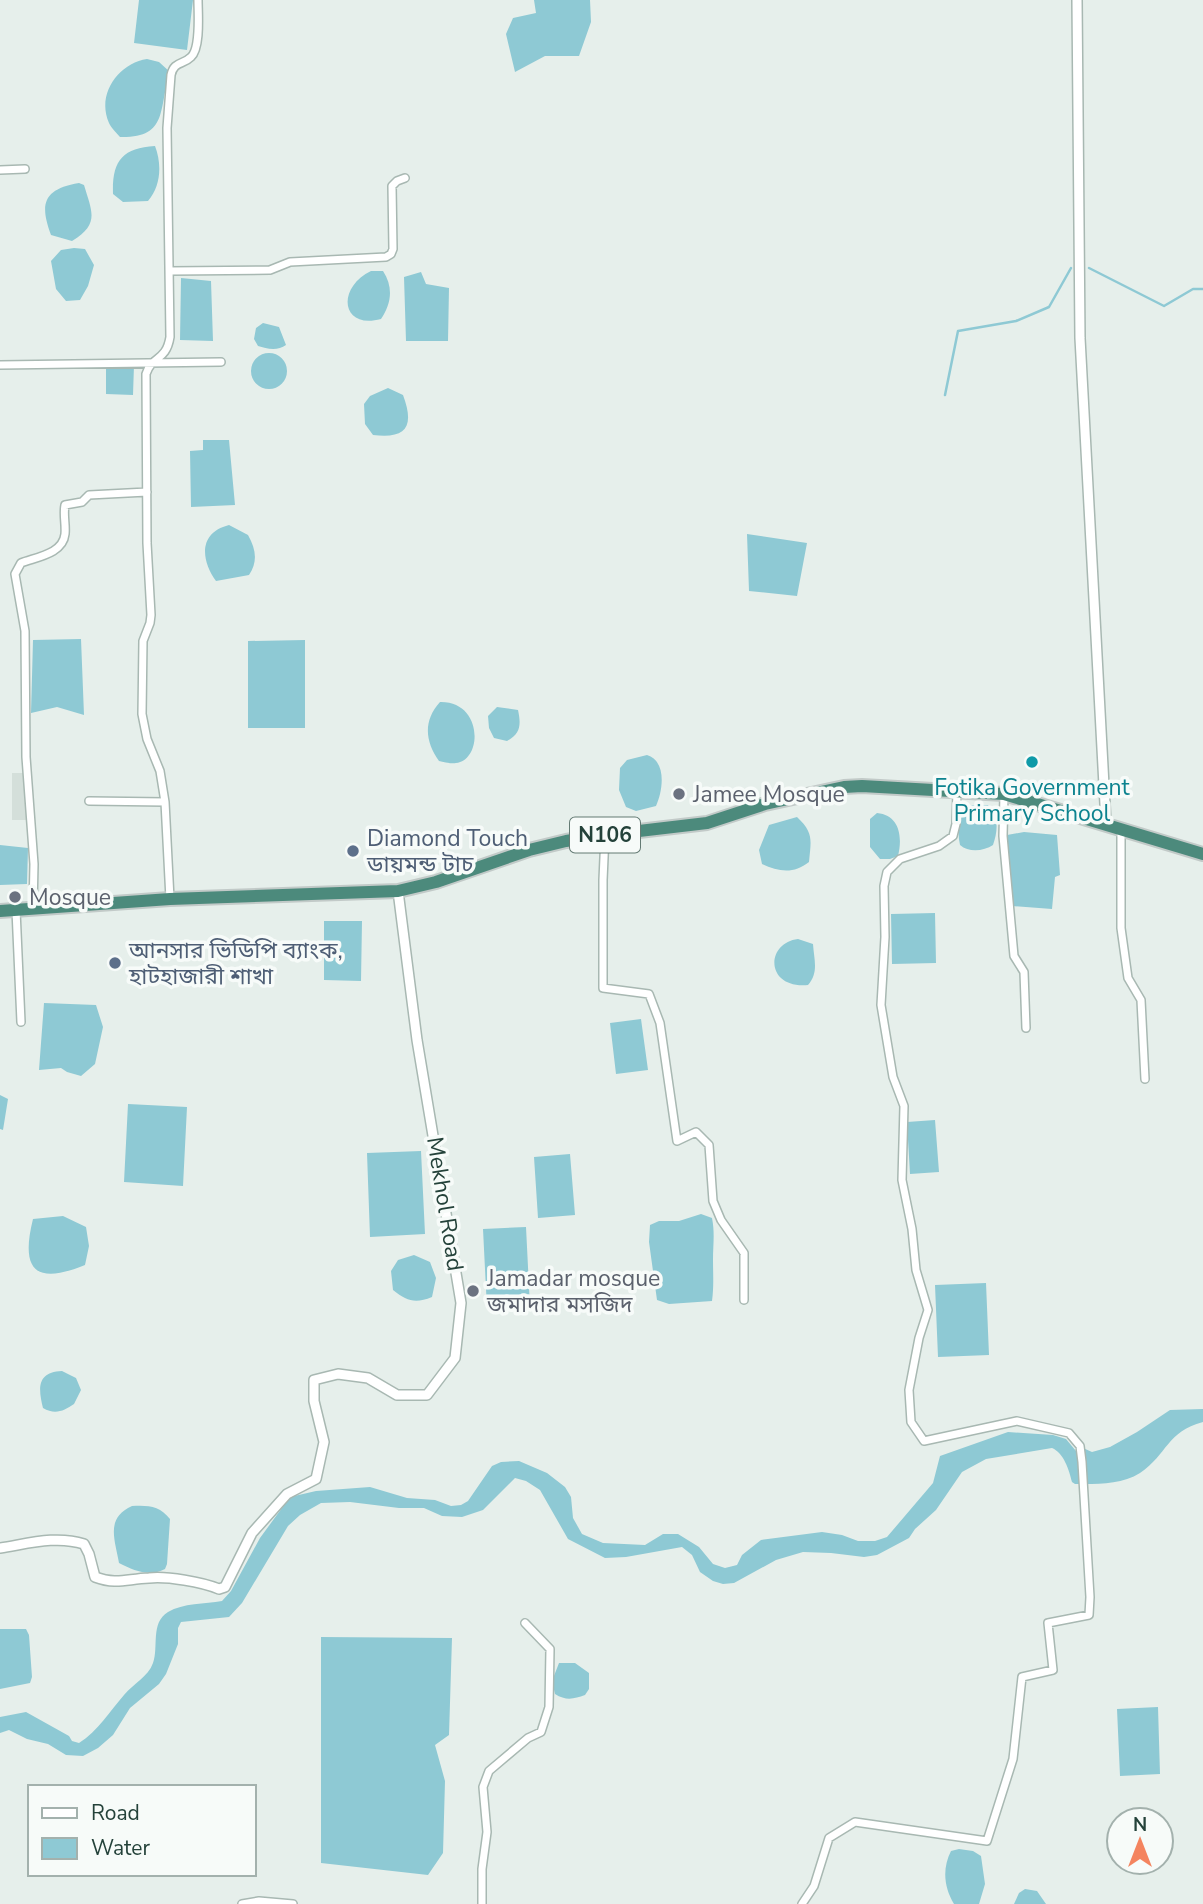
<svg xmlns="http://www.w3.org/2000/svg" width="1203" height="1904" font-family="'Nunito Sans','Noto Sans Bengali',sans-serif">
  <rect width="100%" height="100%" fill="#e6efeb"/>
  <path fill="#d4dfda" d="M12 773H26V820H12Z"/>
  <path fill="#8ec9d4" d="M139 0H193L187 50 134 43Z
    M534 0H590L591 22 579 56H545L515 72 506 34 513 18 536 13Z
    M147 59 159 62 170 72C158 109 169 138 120 137 116 132 111 128 109 123 96 94 119 63 147 59Z
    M155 146C162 164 161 186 148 201L123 202 113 194C112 161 122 148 155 146Z
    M79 183 84 185C92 212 100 224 72 241L51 235C39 203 44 189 79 183Z
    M74 248 85 249 94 265 88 286 80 300 66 301 56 289 51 261 61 250Z
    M371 271H383C394 288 391 304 381 319 341 330 336 288 371 271Z
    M421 272 426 284 449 288 448 341H406L404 277Z
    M181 278 211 281 213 341 180 340Z
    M263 323 279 327 286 345C278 351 267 349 258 346L254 339 256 328Z
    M251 371a18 18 0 1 1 36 0a18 18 0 1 1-36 0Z
    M106 364 134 365 133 395 106 394Z
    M388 388 403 395C415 427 406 439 373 435L365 424 364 404 370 396Z
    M203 440H229L235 505 191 507 190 451 203 450Z
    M229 525 248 535C256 549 258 562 249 575L216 581C201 560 198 533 229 525Z
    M747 534 807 543 797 596 749 591Z
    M81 639 84 715 57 707 31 713 33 640Z
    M305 640V728H248V641Z
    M440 702C483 701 483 760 456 763 451 764 444 762 439 761 425 741 423 721 440 702Z
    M497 707 518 710C521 724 521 734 507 741L494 738 489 728 488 716Z
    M647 755C667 761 663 791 656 806L636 811 626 807 619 790 620 768 627 760Z
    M973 805H988C999 816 998 831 993 845 984 851 969 853 960 845 957 832 959 820 965 808Z
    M877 813C899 815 903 836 898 856L890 859H880L870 847V819Z
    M797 817C814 833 811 840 809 862 794 874 779 872 762 864L759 850 769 825Z
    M1024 832 1057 835 1060 875 1055 877 1052 909 1012 906 1007 835Z
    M0 845 28 848 27 884 0 885Z
    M935 913 936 963 892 964 891 914Z
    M324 921H362L361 981 324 980Z
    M798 939 813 944C814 960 819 972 808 985 765 989 765 943 798 939Z
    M44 1003 96 1005 103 1027 95 1064 81 1076 67 1072 61 1068 39 1070Z
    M641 1019 648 1070 616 1074 610 1023Z
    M0 1095 8 1099 3 1130 0 1129Z
    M128 1104 187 1107 183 1186 124 1182Z
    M935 1120 939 1172 910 1174 907 1122Z
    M421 1151 425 1234 370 1237 367 1153Z
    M570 1154 575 1215 538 1218 534 1157Z
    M701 1214 712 1218C715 1233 713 1245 713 1260 713 1274 714 1286 712 1301L669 1304 657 1300 649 1242 650 1225 659 1221H679Z
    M63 1216 86 1227 89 1246 85 1265C36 1285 20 1271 33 1219Z
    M526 1227 530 1307 487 1309 483 1229Z
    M414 1255 430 1262 436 1278 432 1297C415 1304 407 1301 393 1290L391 1271 398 1260Z
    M986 1283 989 1355 938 1357 935 1285Z
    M62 1371 76 1378 81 1390 74 1404C64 1411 55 1415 43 1408 38 1388 37 1372 62 1371Z
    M1203 1409V1422C1166 1432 1168 1454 1140 1473 1121 1485 1097 1484 1075 1484L1072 1482C1069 1470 1064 1453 1052 1448L986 1459 962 1472 936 1510 915 1529 909 1538 877 1555 864 1557 831 1553 803 1552 776 1560 734 1583 723 1584 713 1581 700 1572 692 1555 682 1547 626 1557 605 1558 568 1539 540 1490 526 1481 515 1478 483 1510 462 1517 442 1516 424 1508H399L350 1502 321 1503 300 1515 288 1526 242 1603 229 1617 181 1622 178 1628V1644L166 1674 159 1684 130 1708 113 1735 98 1748 83 1756 66 1755 48 1744 27 1739 9 1730 0 1733V1717L26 1712 69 1736 72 1741 79 1743C98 1731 110 1711 124 1695 134 1683 148 1677 153 1663 159 1647 150 1623 168 1612 183 1603 205 1604 222 1601L231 1591 260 1538 290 1497 316 1491 370 1487 407 1498 435 1500 451 1506 461 1505 468 1501 492 1466 501 1462 519 1461 547 1473 565 1487 571 1497 573 1518 582 1534 603 1543 645 1545 663 1534H678L699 1547 713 1564 725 1568 737 1565 742 1555 761 1540 822 1532 842 1535 858 1541H875L887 1537 933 1483 940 1456 1008 1432 1053 1435 1066 1439 1076 1451 1083 1448 1092 1452 1110 1447 1137 1432 1170 1410Z
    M132 1506C148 1505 160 1506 170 1519L167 1564 165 1569C149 1577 135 1571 119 1563 115 1540 105 1518 132 1506Z
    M0 1629H26L29 1635 32 1677 30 1683 0 1689Z
    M321 1637 452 1638 449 1735 435 1745 445 1781 443 1853 428 1875 321 1863Z
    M559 1663H575L589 1673V1689L585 1695C574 1699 566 1701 555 1694L552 1681Z
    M1158 1707 1160 1774 1120 1776 1117 1709Z
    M959 1849 973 1851 981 1856 985 1884 979 1904H954C944 1887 942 1869 951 1851Z
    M1025 1889 1037 1891 1046 1904H1014L1019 1893Z"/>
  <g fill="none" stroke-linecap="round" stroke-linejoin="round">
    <path stroke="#8ec9d4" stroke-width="2.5" d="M1089 268 1164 306 1193 289H1203
      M945 395 958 331 1016 321 1049 307 1071 268"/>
    <g stroke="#a8b8b2" stroke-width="10">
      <path id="minor" d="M0 170 25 169
        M170 271 270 270 290 262 386 257 391 254 393 249 392 186 397 181 405 178
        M0 365 221 362
        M1004 794 1003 836 1014 956 1024 972 1026 1028
        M89 801 165 802
        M1121 829V928L1128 978 1141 1000 1145 1079
        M605 835 603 880V988L649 994 660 1023 677 1141 696 1132 709 1145 713 1201 721 1220 744 1253V1300
        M170 899 165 802 160 771 147 739 142 714 143 641 150 623 151 615 147 543 146 374C152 355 166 362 170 337L167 128 171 75C174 61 183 65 191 57 201 48 198 13 198 0
        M33 909 34 864 26 757 25 631 15 574 21 563C36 557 63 554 65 534 66 524 63 515 65 505L82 502 89 495 147 492
        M16 910 21 1022
        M242 1904 259 1901 293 1904
        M482 1904V1869L487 1832 483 1787 489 1771 528 1738 541 1732 549 1707 550 1649 525 1623
        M802 1904 814 1886 829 1838 855 1822 987 1841 1013 1759 1022 1677 1053 1670 1048 1623 1089 1615 1090 1597 1082 1462 1080 1446 1069 1433 1017 1421 924 1441 911 1422 909 1390 919 1338 928 1310 916 1270 912 1229 902 1180 904 1106 893 1077 881 1005 885 937 884 886 887 872 900 859 939 846 953 836 956 824 957 791"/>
    </g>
    <g stroke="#a8b8b2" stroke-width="12">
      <path id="tertiary" d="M1077 0 1080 338 1106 823
        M0 1548C27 1544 56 1535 84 1544L89 1554 95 1577C117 1585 126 1579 149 1578 167 1576 202 1582 219 1589L225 1587 252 1533 287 1494 316 1479 324 1442 314 1401V1380L338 1374 368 1378 397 1395H427L455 1358 461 1303 417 1040 398 891"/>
    </g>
    <g stroke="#c2cac8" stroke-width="16">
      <path id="trunk" d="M0 911 170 899 398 891 436 882 529 850 566 841 605 835 707 823 765 804 844 787 862 786 1004 794 1203 854"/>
    </g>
    <use href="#minor" stroke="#fff" stroke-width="7"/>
    <use href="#tertiary" stroke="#fff" stroke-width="9"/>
    <use href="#trunk" stroke="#4c8a7c" stroke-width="12"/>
  </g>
  <circle fill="#0f9aa8" stroke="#f7fbf9" stroke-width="2.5" cx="1032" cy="762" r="7"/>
  <g fill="#6b7280" stroke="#f7fbf9" stroke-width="2.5">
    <circle cx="679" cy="794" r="7"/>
    <circle cx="15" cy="897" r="7"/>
    <circle cx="473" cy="1291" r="7"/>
  </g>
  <g fill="#5c6f8a" stroke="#f7fbf9" stroke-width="2.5">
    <circle cx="353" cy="851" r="7"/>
    <circle cx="115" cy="963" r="7"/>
  </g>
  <g text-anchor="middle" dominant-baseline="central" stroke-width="7" stroke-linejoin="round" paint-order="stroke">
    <rect fill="#f7fbf9" stroke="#637a73" stroke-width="2" x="570" y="817.5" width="70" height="35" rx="5"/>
    <g font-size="21" font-weight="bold" fill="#24423a">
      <text x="605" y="835">N106</text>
    </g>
    <g font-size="23" fill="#0d838f" stroke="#f7fbf9">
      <text x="1032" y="787">Fotika Government<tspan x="1032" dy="26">Primary School</tspan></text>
    </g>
    <g font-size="23" fill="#5b616d" stroke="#f7fbf9" text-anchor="start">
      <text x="693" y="794">Jamee Mosque</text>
      <text x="29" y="897">Mosque</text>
      <text x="487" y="1278">Jamadar mosque<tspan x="487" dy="26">জমাদার মসজিদ</tspan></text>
    </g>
    <g font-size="23" fill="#4e5e75" stroke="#f7fbf9" text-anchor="start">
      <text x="367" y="838">Diamond Touch<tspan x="367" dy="26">ডায়মন্ড টাচ</tspan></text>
      <text x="129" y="950">আনসার ভিডিপি ব্যাংক,<tspan x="129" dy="26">হাটহাজারী শাখা</tspan></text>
    </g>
    <g font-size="23" fill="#24423a" stroke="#f7fbf9">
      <text transform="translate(445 1204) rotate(81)">Mekhol Road</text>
    </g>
  </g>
  <rect x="28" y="1785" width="228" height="91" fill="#f7fbf9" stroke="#a3b1ad" stroke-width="2"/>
  <rect x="42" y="1808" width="35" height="10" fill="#ffffff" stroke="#a3b1ad" stroke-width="2"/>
  <text x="91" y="1820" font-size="21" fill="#24423a">Road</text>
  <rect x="42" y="1838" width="35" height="21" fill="#8ec9d4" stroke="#a3b1ad" stroke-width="2"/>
  <text x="91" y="1855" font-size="21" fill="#24423a">Water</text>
  <g transform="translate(1140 1841)"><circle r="33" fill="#f7fbf9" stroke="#a3b1ad" stroke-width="2"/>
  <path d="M0-5L12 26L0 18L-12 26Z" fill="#f4845f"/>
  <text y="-10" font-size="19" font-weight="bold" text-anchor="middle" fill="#24423a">N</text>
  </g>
</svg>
